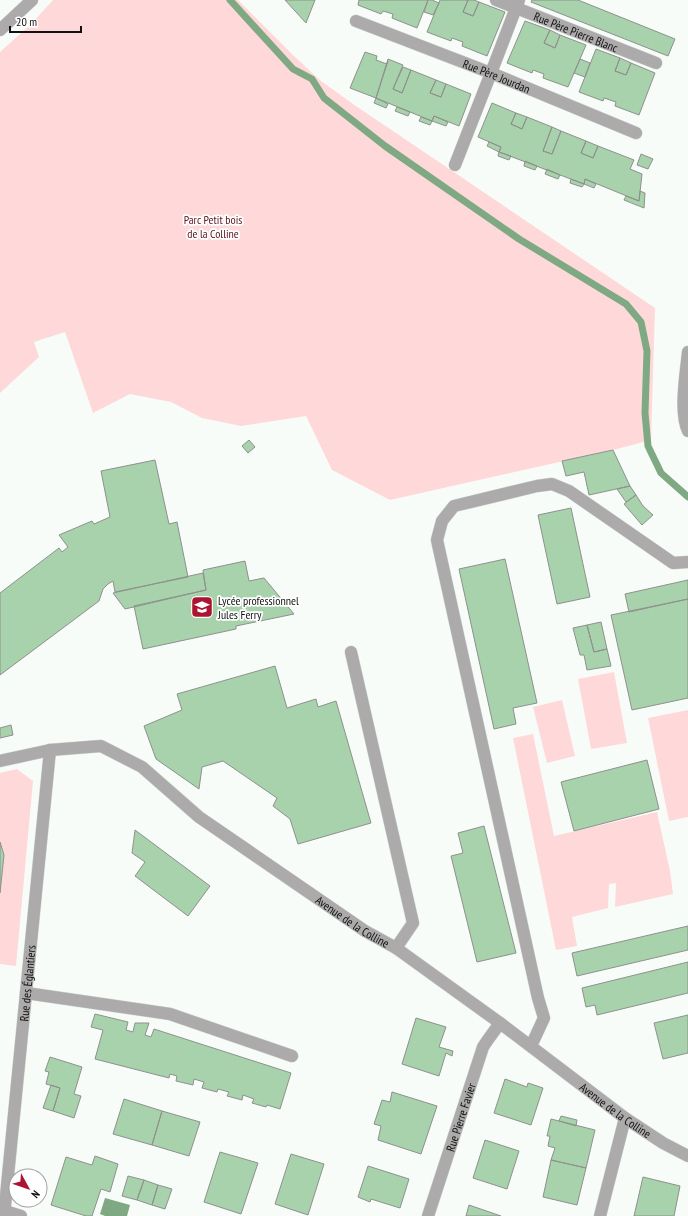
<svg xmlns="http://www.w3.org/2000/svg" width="688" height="1216" font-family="'PT Sans Narrow',sans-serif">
  <rect width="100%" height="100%" fill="#f8fcf8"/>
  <path fill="#ffd9d9" d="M53 0H238L293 55 321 81 353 104 655 308 651 440 613 450 390 500 332 470 306 416 241 426 202 418 171 402 130 394 93 413 65 332 34 342 39 357 0 393V52L31 24Z
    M614 672 627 743 591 749 578 679Z
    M562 700 575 756 547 763 533 707Z
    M688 710V817L669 821 648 718Z
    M533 734 554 836 657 812 670 871 673 894 615 907 616 883 609 884 608 908 572 917 577 946 556 950 513 738Z
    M17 769 33 781 16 966 0 964V773Z"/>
  <path fill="#7fa983" d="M105 1198 130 1205 127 1216H105L100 1214Z"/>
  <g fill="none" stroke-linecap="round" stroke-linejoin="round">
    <path stroke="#7fa983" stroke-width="7" d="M230 0 293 69 312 79 324 98 385 146 519 239 626 304 641 322 647 351 645 413 648 446 661 473 688 497"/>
  </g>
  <path fill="#a7d2ab" stroke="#8e918e" d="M285 0H315L306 23Z
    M359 0H428L417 28 392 18 393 14 383 11 381 14 358 5Z
    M428 0H432L439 3 433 15 424 12Z
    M440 0H468L463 12 473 16 479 2 505 12 487 56 462 46 463 42 452 38 451 41 427 32Z
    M468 0H474L479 2 473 16 463 12Z
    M532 0H578L675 39 668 56 531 2Z
    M525 21 550 30 544 43 555 48 560 35 586 45 568 87 543 78 544 74 533 70 532 73 507 63Z
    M550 30 560 35 555 48 544 43Z
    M596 49 620 58 615 71 626 75 631 63 655 73 639 115 615 106 616 102 604 98 603 101 579 92Z
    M365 52 377 56 376 60 387 64 388 61 376 98 350 88Z
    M620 58 631 63 626 75 615 71Z
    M388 59 403 65 393 89 402 93 411 70 436 80 430 93 441 97 446 84 471 94 459 126 434 116 432 121 376 98Z
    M580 59 590 63 585 77 574 73Z
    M403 67 411 70 402 93 393 89Z
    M436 80 446 84 441 97 430 93Z
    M376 98 388 104 386 108 374 103Z
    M492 103 516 113 511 124 522 129 527 117 552 127 543 151 552 154 561 131 586 141 581 153 593 158 598 146 634 160 630 169 642 174 639 201 585 179 584 184 499 152 501 147 478 137Z
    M397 107 410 112 408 116 395 111Z
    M516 113 527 117 522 129 511 124Z
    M434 116 448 122 446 126 432 121Z
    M421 117 432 121 430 125 419 121Z
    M552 127 561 131 552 154 543 151Z
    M586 141 598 146 593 158 581 153Z
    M489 142 501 147 499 152 487 146Z
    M499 152 511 156 509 160 498 156Z
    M641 154 653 159 648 169 637 165Z
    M525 161 537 166 535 170 524 166Z
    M547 169 560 175 558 179 545 174Z
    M571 179 584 184 582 187 570 183Z
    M585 179 596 184 594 188 584 184Z
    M640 191 645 193 644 208 624 200 626 196 639 201Z
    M249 440 255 447 248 453 242 446Z
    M613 450 630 486 589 495 584 472 566 476 562 461Z
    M155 460 169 524 177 522 188 577 115 592 113 581 108 584 103 589 99 601 0 675V593L59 548 62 552 68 547 59 535 92 521 94 524 110 517 101 471Z
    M630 486 636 495 626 502 617 489Z
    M636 495 643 506 653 515 642 525 624 504Z
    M571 508 590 597 557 604 538 515Z
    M505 559 537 703 513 708 516 724 494 729 459 569Z
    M245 561 249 581 264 578 294 614 236 626V629L143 649 134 606 206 590 203 570Z
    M203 573 206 590 125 609 113 593Z
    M688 580V599L629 612 625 594Z
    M688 599V698L632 710 611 615Z
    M601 622 607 649 594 652 587 625Z
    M587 625 594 652 607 649 611 666 587 670 584 655H580L573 628Z
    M275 666 287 708 316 699 318 707 336 701 371 823 298 844 290 819 273 806 277 798 223 761 202 767 199 789 156 759 144 726 182 710 177 694Z
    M11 725 13 735 0 738V728Z
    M647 760 659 809 574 831 561 782Z
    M484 826 516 953 477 962 451 856 463 853 458 833Z
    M135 830 210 886 188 916 135 876 145 862 132 853Z
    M0 842 4 855 0 893Z
    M688 926V950L577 976 572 953Z
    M688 962V993L597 1015 595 1005 586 1007 582 988Z
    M95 1014 128 1022 126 1030 133 1032 135 1023H149L145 1035 151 1037 154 1029 291 1073 280 1109 267 1105 266 1107 252 1103 254 1099 243 1095 242 1100 227 1096 229 1092 218 1089 217 1092 202 1088 204 1082 194 1079 193 1085 176 1081 177 1076 170 1074 169 1078 95 1059 103 1030 91 1027Z
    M688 1015V1053L663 1059 654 1023Z
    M416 1018 446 1027 439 1047 453 1051 452 1056 446 1053 439 1076 402 1064Z
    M50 1057 82 1067 74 1094 81 1096 74 1118 53 1111 60 1088 46 1084 49 1072 45 1071Z
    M505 1079 527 1087 528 1083 543 1088 531 1125 494 1113Z
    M51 1085 60 1088 53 1111 43 1108Z
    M392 1092 437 1106 421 1154 378 1140 381 1126 374 1124 382 1100 390 1102Z
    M124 1099 162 1111 152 1145 113 1134Z
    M162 1111 200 1122 189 1156 152 1145Z
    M561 1116 577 1120 576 1126 559 1121Z
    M551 1119 595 1130 586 1168 551 1160 555 1148 548 1146 550 1136H547Z
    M485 1140 519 1151 507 1189 473 1178Z
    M220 1152 258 1163 241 1214 204 1202Z
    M291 1154 324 1164 308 1215 275 1204Z
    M95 1156 118 1164 110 1192 101 1189 92 1216H86L51 1205 66 1157 92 1165Z
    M551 1160 586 1168 577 1205 543 1197Z
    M368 1166 409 1179 400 1208 371 1199 370 1202 358 1197Z
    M128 1176 144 1180 137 1200 122 1196Z
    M643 1177 680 1186 674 1216H634Z
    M144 1180 158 1185 152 1205 137 1200Z
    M158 1185 172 1189 165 1209 152 1205Z
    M469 1205 501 1216H466Z"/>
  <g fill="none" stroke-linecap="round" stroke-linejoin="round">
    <g stroke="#d3d6d3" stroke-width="13">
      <g id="minor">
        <path id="s1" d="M496 0 656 63"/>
        <path id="s2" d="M356 21 491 73 636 133"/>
        <path d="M0 30 32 0"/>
        <path d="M455 165 491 73 519 0"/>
        <path d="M688 352C686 373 679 412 688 431"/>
        <path d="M351 652 413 923 396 948"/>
        <path id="s3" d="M0 761 50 750 101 746 142 767 199 817 365 931 396 948 500 1023 625 1118 663 1143 688 1156"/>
        <path d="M26 993 170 1014 292 1056"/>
        <path d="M531 1046 544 1018 538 998 437 540 442 521 454 506 537 486 552 484 569 491 673 563 688 562"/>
        <path d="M5 1211 21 1216"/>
        <path id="s4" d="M4 1216 50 750"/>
        <path id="s5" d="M428 1216 483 1047 487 1041 500 1023"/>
        <path d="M600 1216 625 1118"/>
      </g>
    </g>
    <use href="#minor" stroke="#acaaaa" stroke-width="12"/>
  </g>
  <defs>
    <g id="school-square" transform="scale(1.15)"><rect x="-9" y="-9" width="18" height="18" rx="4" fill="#ab1532" stroke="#fff"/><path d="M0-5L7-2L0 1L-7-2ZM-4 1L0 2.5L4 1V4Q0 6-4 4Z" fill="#fff"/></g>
  </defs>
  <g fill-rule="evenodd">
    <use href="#school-square" x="202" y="607"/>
  </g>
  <g text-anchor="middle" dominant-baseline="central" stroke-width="3.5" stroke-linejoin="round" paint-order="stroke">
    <g font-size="12" fill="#101110" stroke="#fff">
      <text stroke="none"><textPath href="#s1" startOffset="86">Rue Père Pierre Blanc</textPath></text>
      <text stroke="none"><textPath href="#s2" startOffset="151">Rue Père Jourdan</textPath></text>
      <text stroke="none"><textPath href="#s3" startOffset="410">Avenue de la Colline</textPath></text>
      <text stroke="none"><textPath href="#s4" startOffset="234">Rue des Églantiers</textPath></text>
      <text stroke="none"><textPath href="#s3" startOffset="734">Avenue de la Colline</textPath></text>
      <text stroke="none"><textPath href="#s5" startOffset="104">Rue Pierre Favier</textPath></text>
    </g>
    <g font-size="12" fill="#5b141d" stroke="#fff">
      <text x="213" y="219">Parc Petit bois<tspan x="213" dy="14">de la Colline</tspan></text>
    </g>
    <g font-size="12" fill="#101110" stroke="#fff" text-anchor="start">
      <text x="218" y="600">Lycée professionnel<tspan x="218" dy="14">Jules Ferry</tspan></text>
    </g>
  </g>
  <g transform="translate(28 1188) rotate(130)"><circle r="19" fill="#ffffff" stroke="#9fa09f"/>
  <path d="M0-3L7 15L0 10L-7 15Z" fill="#ab1532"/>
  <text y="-6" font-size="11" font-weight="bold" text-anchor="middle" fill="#101110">N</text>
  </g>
  <path d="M10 26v6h71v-6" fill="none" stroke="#101110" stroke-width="2"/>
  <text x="16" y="26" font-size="12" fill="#101110" stroke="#ffffff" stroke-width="3" paint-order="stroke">20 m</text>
</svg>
